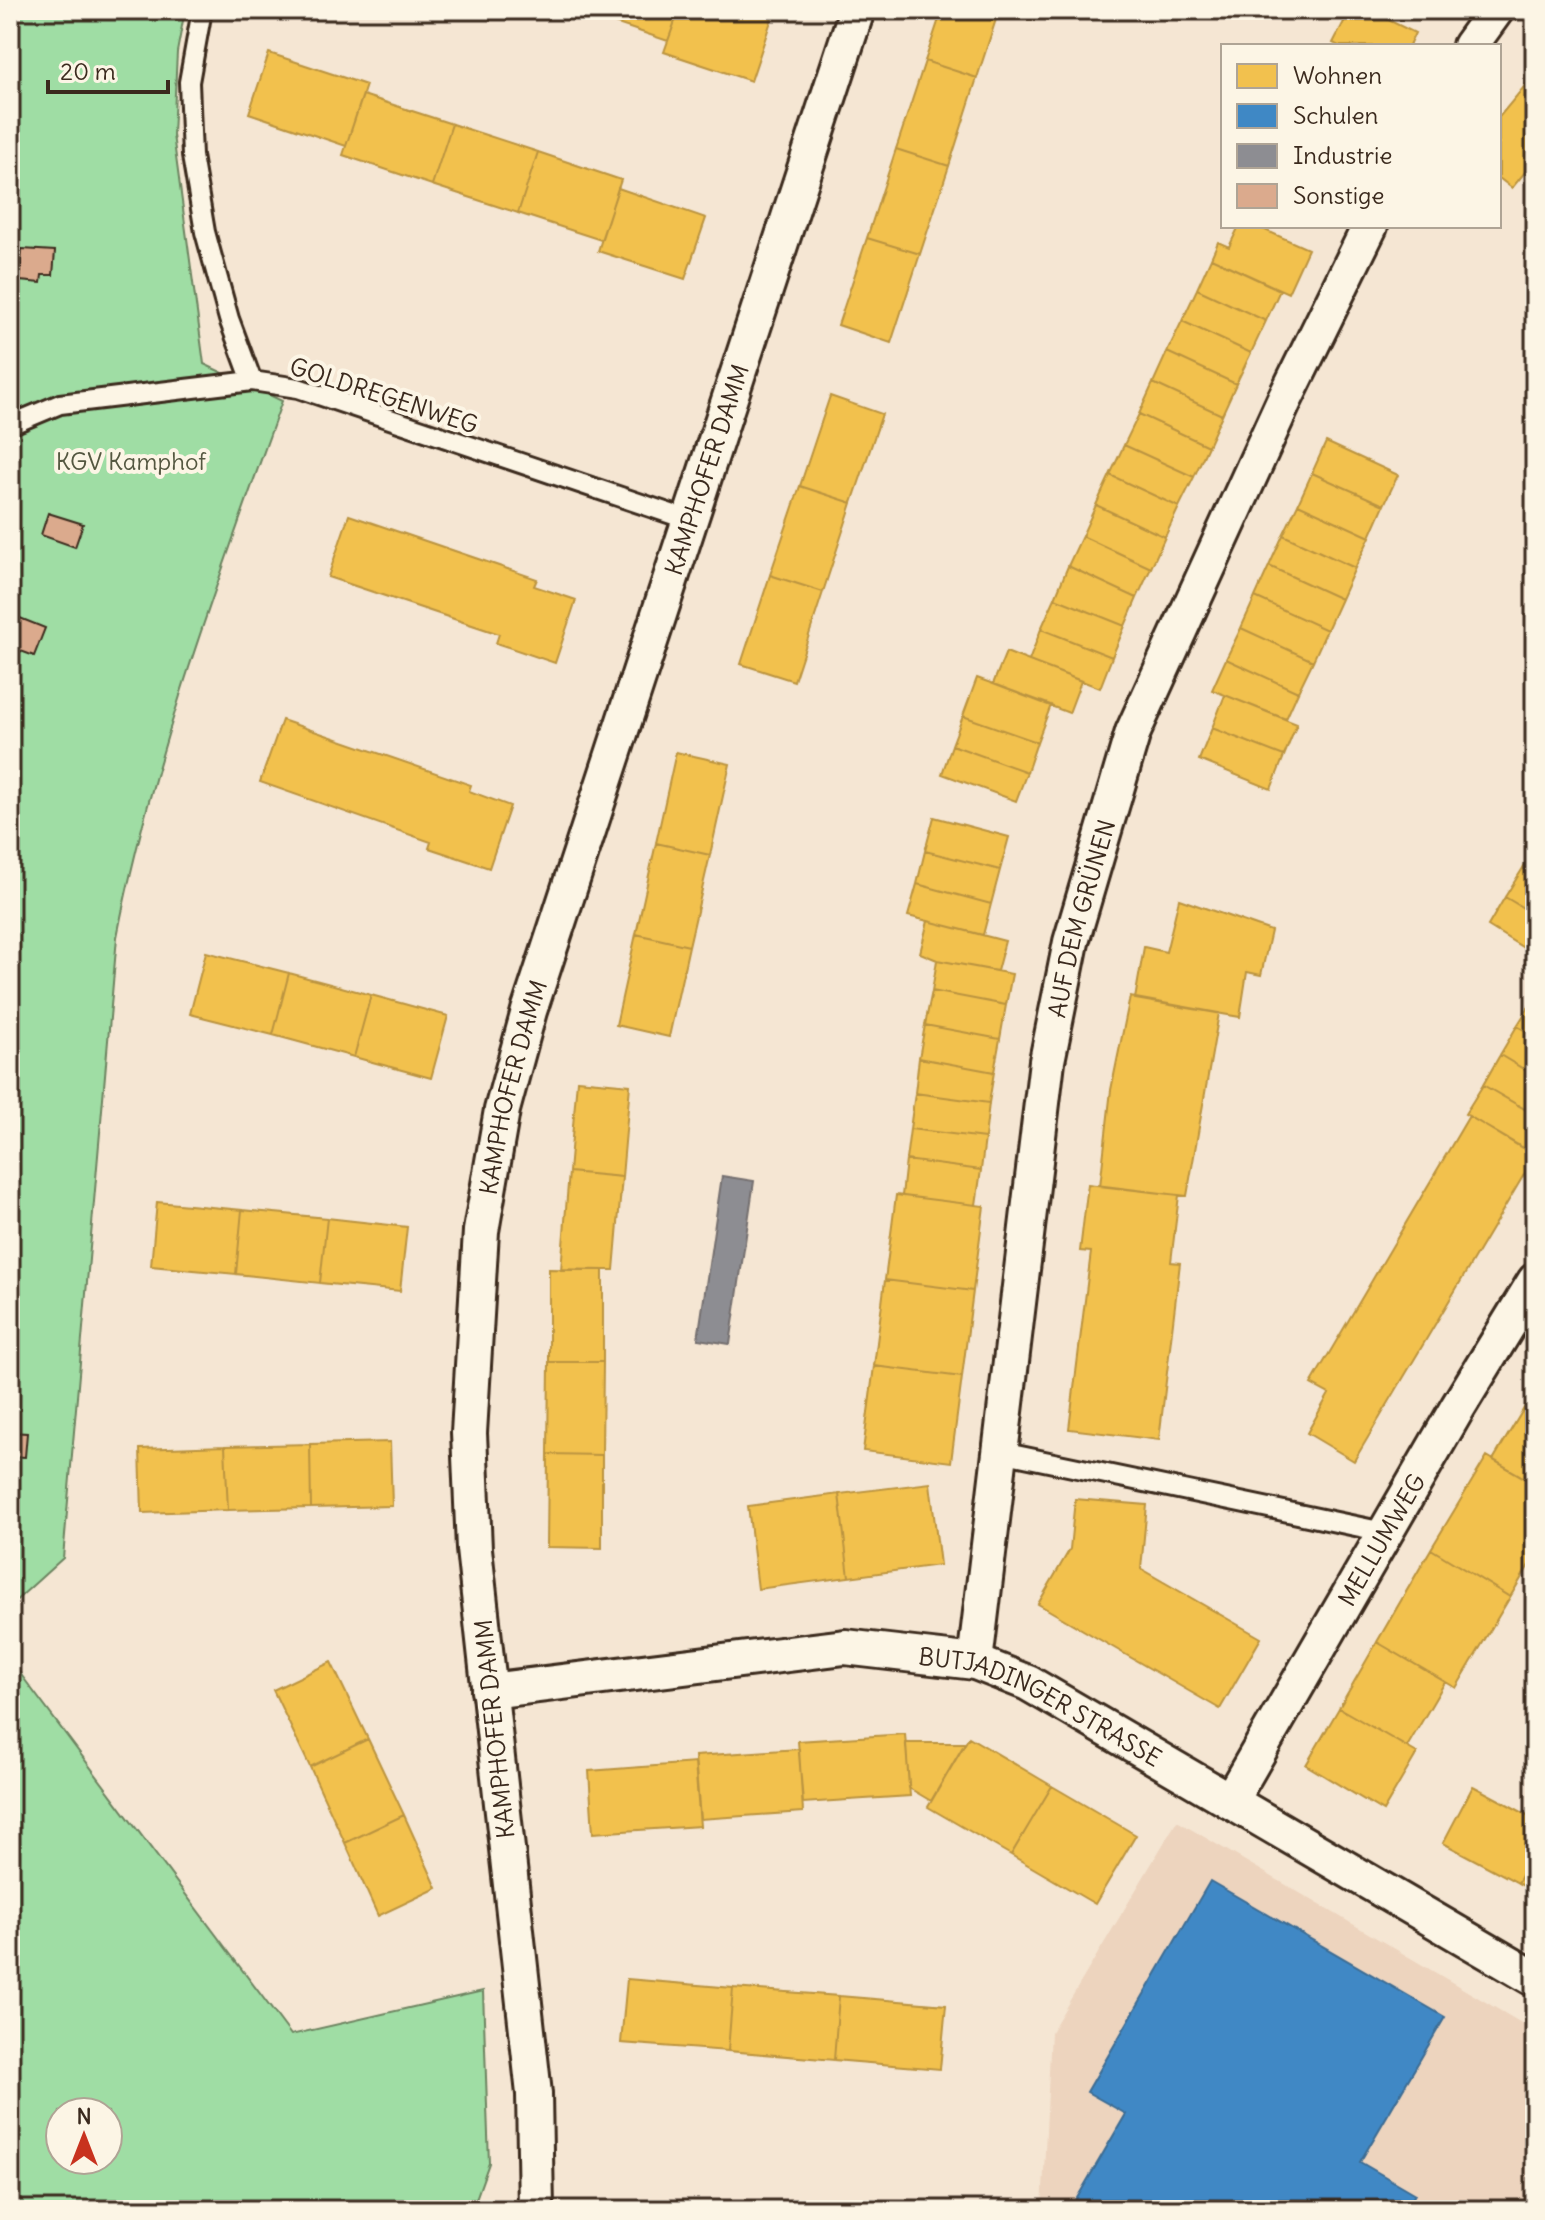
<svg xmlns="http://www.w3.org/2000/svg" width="1545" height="2220" font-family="Delius,sans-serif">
  <rect width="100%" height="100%" fill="#f5e6d3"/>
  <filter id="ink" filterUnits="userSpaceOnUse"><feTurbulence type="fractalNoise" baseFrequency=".0125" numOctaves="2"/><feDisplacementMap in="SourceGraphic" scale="16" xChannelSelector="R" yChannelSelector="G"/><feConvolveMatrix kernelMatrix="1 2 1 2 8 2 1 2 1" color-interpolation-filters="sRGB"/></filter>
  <g filter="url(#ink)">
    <path fill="#edd4be" d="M1177 1821 1535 2031V2210H1042L1051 2032Z"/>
    <path fill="#9fdda4" stroke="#6d8461" stroke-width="2" fill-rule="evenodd" d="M10 10H185L177 52 173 135 204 364 282 401C219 578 153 753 117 937L63 1558 10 1606Z
      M10 1660 291 2035 483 1991 489 2163 472 2210H10ZM108 2112V2160H60V2112Z"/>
    <path fill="#f2c14e" stroke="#bb9440" stroke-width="2" d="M586 10H679L668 41 585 13Z
      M679 10H748L772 18 751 81 664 52Z
      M942 10H999L977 78 925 61Z
      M1350 10H1368L1415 33 1409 46H1339L1333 43Z
      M269 53 366 85 346 146 249 113Z
      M925 61 977 78 949 166 896 149Z
      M1529 81 1535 86V160L1512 188 1499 178V117Z
      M363 95 452 124 432 185 343 155Z
      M452 124 538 152 518 213 432 185Z
      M896 149 949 166 920 254 867 238Z
      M538 152 621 180 601 240 518 213Z
      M618 188 706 218 685 279 598 251Z
      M1239 226H1256L1308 249 1288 293 1211 258 1218 242 1229 247Z
      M867 238 920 254 891 343 838 325Z
      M1211 258 1280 290 1266 321 1197 289Z
      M1197 289 1266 321 1251 353 1182 321Z
      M1182 321 1251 353 1236 384 1167 352Z
      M1167 352 1236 384 1222 415 1153 383Z
      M1153 383 1222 415 1208 446 1139 414Z
      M830 396 882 414 852 503 800 486Z
      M1139 414 1208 446 1194 477 1124 445Z
      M1326 442 1398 475 1384 505 1312 473Z
      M1124 445 1194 477 1179 507 1110 475Z
      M1312 473 1384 505 1370 537 1298 504Z
      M1110 475 1179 507 1165 537 1096 505Z
      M800 486 852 503 823 592 770 575Z
      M1298 504 1370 537 1355 568 1283 535Z
      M1096 505 1165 537 1151 568 1082 536Z
      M349 515 537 579 534 586 576 600 555 663 496 643 499 634 328 577Z
      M1283 535 1355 568 1341 599 1269 566Z
      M1082 536 1151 568 1137 598 1068 566Z
      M1068 566 1137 598 1125 626 1055 598Z
      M1269 566 1341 599 1327 630 1255 597Z
      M770 575 823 592 794 681 741 664Z
      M1255 597 1327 630 1313 661 1241 628Z
      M1055 598 1125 626 1112 657 1041 629Z
      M1241 628 1313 661 1298 692 1226 659Z
      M1041 629 1112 657 1100 688 1029 661Z
      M1006 652 1081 681 1069 713 993 684Z
      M1226 659 1298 692 1286 719 1212 690Z
      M977 678 1051 705 1037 742 963 716Z
      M1225 695 1297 724 1284 756 1212 728Z
      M963 716 1037 742 1027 772 952 745Z
      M282 720 471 785 469 791 510 806 489 868 429 848 431 842 260 782Z
      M1212 728 1284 756 1271 789 1199 760Z
      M952 745 1027 772 1016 801 942 774Z
      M676 752 730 764 710 855 656 843Z
      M934 817 1009 837 1000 870 925 851Z
      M656 843 710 855 689 946 636 934Z
      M1535 848V875L1523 868Z
      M925 851 1000 870 991 904 917 884Z
      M1523 868 1535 875V915L1505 897Z
      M917 884 991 904 983 935 908 916Z
      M1505 897 1535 915V955L1488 926Z
      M1179 899 1271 931 1261 975 1247 972 1240 1017 1135 999 1144 947 1166 952Z
      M928 921 1005 941 997 971 937 960 920 953Z
      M636 934 689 946 669 1037 616 1025Z
      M206 952 289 973 273 1035 190 1014Z
      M937 960 1012 974 1006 1005 932 991Z
      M289 973 371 995 354 1057 273 1035Z
      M932 991 1006 1005 1000 1039 925 1025Z
      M371 995 448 1016 431 1078 354 1057Z
      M1130 997 1219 1013 1187 1196 1100 1186 1111 1090Z
      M1535 997V1036L1517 1026Z
      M925 1025 1000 1039 994 1072 919 1058Z
      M1517 1026 1535 1036V1076L1500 1055Z
      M1500 1055 1535 1076V1115L1483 1085Z
      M919 1058 994 1072 989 1103 915 1093Z
      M577 1080 630 1085 622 1177 569 1172Z
      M1483 1085 1535 1115V1155L1465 1114Z
      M915 1093 989 1103 985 1138 910 1129Z
      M1469 1116 1535 1156 1354 1461 1307 1433 1329 1394 1311 1384Z
      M910 1129 985 1138 981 1170 906 1160Z
      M906 1160 981 1170 976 1205 902 1196Z
      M569 1172 622 1177 614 1270H561Z
      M1088 1184 1179 1195 1171 1262 1180 1263 1159 1440 1069 1429 1091 1252 1080 1251Z
      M896 1195 984 1206 973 1291 885 1280Z
      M157 1202 242 1210 236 1274 151 1266Z
      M242 1210 327 1218 320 1283 236 1274Z
      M327 1218 407 1227 400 1291 320 1283Z
      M549 1269 603 1270V1362H549Z
      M885 1280 973 1291 962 1377 874 1366Z
      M549 1362H603L602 1455 548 1454Z
      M874 1366 962 1377 951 1462 863 1451Z
      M1535 1390V1484L1493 1460Z
      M390 1442 392 1506 311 1508 310 1444Z
      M310 1444 311 1508 228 1510 225 1446Z
      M225 1446 228 1510 142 1513 140 1449Z
      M548 1454 602 1455V1548L547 1547Z
      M1487 1456 1535 1484V1555L1510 1597 1431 1549Z
      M930 1483 940 1565 849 1577 839 1494Z
      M839 1494 849 1577 758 1589 748 1506Z
      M1075 1499 1147 1505 1141 1569 1261 1638 1220 1709 1038 1604 1070 1549Z
      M1431 1549 1510 1597 1456 1688 1377 1642Z
      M1377 1642 1445 1682 1407 1747 1339 1708Z
      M331 1662 368 1739 310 1767 273 1690Z
      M1339 1708 1417 1753 1383 1811 1306 1765Z
      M905 1734 910 1796 803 1803 798 1741Z
      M969 1737 1052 1786 1011 1855 928 1807Z
      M368 1739 404 1815 345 1843 310 1767Z
      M906 1743H965L931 1801 909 1788Z
      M799 1749 803 1812 700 1819 695 1756Z
      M695 1763 700 1826 593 1833 589 1771Z
      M1052 1786 1136 1835 1095 1904 1011 1855Z
      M1473 1786 1535 1819V1851L1518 1883 1443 1843Z
      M404 1815 437 1888 378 1916 345 1843Z
      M1535 1851V1892L1518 1883Z
      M627 1979 733 1988 728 2051 621 2043Z
      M733 1988 839 1996 834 2060 728 2051Z
      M839 1996 946 2005 940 2069 834 2060Z
      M653 2203 755 2210H653Z"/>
    <path fill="#3f88c5" stroke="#3e6c93" stroke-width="2" d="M1210 1881 1445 2017 1360 2162 1415 2194 1406 2210H1070L1126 2114 1087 2092Z"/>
    <path fill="#8d8d92" stroke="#746f6f" stroke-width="2" d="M722 1176 754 1181 730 1344 698 1339Z"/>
    <path fill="#dbaa8d" stroke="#3b2a1e" stroke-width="2" d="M22 249 55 251 53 275H42L41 283 20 281Z
      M48 513 83 524 75 547 41 535Z
      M10 614 45 628 34 656 10 647Z
      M10 1432 27 1433 25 1457 10 1456Z"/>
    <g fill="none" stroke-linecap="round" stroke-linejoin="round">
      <g stroke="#3b2a1e" stroke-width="24">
        <path id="lane" d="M202 10 189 82 192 156 205 232 229 319 252 381
          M10 425 60 404 252 381 298 388 689 520
          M1001 1452 1384 1532"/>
      </g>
      <g stroke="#3b2a1e" stroke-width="40">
        <g id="street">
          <path d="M1470 46 1496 10"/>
          <path id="s1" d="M975 1662 1047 1061 1071 942 1133 732 1284 401 1370 226"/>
          <path id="s2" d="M489 1691 845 1647 975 1662 1028 1683 1535 1979"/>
          <path id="s3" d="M1230 1801 1458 1407 1535 1281"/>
          <path id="s4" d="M536 2210 534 2094 474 1549 469 1433 481 1231 502 1110 529 1011 857 10"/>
        </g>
      </g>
      <use href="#lane" stroke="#fcf5e5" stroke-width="18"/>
      <use href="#street" stroke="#fcf5e5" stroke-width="34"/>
    </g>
  </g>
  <g text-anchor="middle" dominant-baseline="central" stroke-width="8" stroke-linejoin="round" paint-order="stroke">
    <g font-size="24" fill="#3b2a1e" stroke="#fcf5e5">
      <text transform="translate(384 395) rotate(18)">GOLDREGENWEG</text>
      <text stroke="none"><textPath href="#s4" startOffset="1778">KAMPHOFER DAMM</textPath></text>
      <text stroke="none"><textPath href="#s1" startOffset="752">AUF DEM GRÜNEN</textPath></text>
      <text stroke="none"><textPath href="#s4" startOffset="1130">KAMPHOFER DAMM</textPath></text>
      <text stroke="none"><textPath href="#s3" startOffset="302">MELLUMWEG</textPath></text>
      <text stroke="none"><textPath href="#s2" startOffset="566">BUTJADINGER STRASSE</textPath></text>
      <text transform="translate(494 1729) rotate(-96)">KAMPHOFER DAMM</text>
    </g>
    <g font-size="24" fill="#545740" stroke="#fcf5e5">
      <text x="131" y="461">KGV Kamphof</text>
    </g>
  </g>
  <rect width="1545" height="2220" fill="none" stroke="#fcf5e5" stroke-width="40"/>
  <rect x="20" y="20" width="1505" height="2180" fill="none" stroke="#3b2a1e" stroke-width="3" filter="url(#ink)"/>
  <rect x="1221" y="44" width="280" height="184" fill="#fcf5e5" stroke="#afa495" stroke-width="2"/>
  <rect x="1237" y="64" width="40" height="24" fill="#f2c14e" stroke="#afa495" stroke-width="2"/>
  <text x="1293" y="84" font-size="24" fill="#3b2a1e">Wohnen</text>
  <rect x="1237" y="104" width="40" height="24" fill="#3f88c5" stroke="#afa495" stroke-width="2"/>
  <text x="1293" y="124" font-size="24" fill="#3b2a1e">Schulen</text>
  <rect x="1237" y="144" width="40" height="24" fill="#8d8d92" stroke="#afa495" stroke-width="2"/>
  <text x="1293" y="164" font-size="24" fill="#3b2a1e">Industrie</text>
  <rect x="1237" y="184" width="40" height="24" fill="#dbaa8d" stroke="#afa495" stroke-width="2"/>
  <text x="1293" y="204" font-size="24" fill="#3b2a1e">Sonstige</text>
  <g transform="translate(84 2136)"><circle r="38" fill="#fcf5e5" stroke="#afa495" stroke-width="2"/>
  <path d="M0-6L14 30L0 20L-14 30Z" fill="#c8321e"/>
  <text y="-12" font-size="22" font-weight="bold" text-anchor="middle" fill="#3b2a1e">N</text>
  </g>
  <path d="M48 80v12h120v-12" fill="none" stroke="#3b2a1e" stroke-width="4"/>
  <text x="60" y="80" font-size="24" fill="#3b2a1e" stroke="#fcf5e5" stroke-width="6" paint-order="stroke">20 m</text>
</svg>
